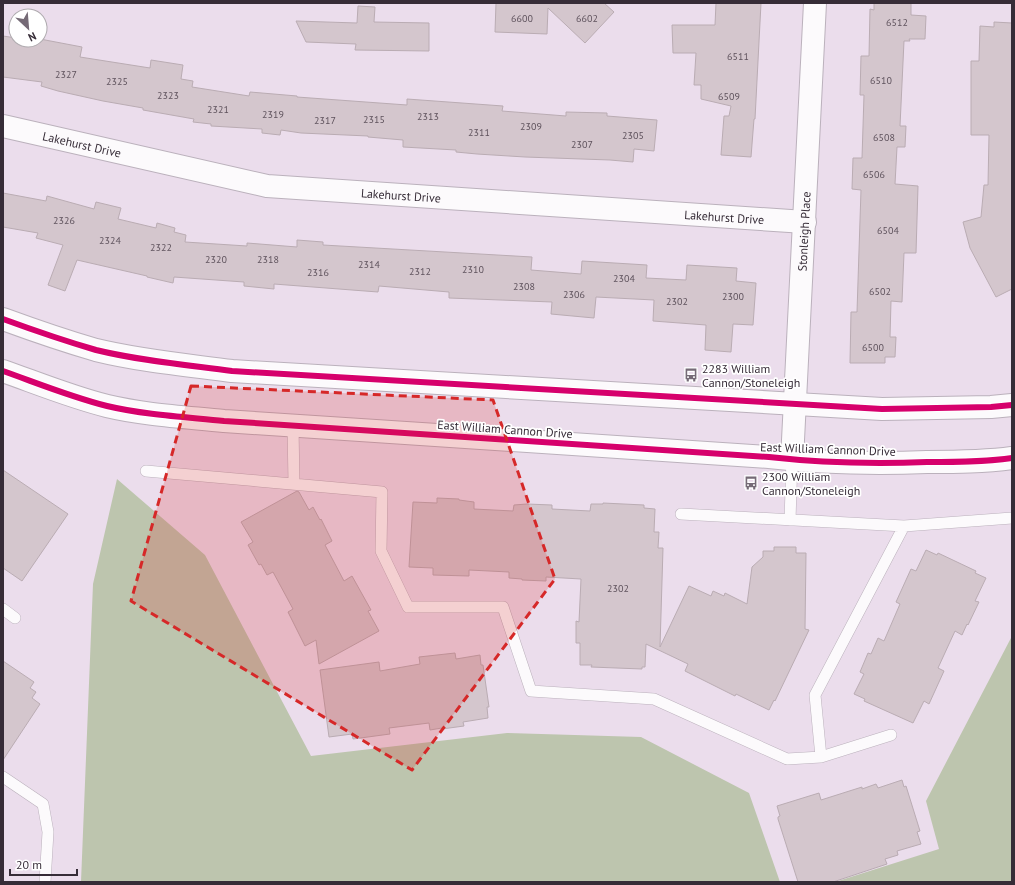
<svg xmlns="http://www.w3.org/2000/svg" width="1015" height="885" font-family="'PT Sans',sans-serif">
  <rect width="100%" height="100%" fill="#ebddec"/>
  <path fill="#bdc5ae" d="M117 479 205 555 311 756 507 733 641 737 749 793 780 882H81L93 584Z
    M1012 636V882H835L939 849 926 801Z"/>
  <path fill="#d4c6cd" stroke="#baacb3" d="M496 3H604L614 12 585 43 548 8 547 34 495 32Z
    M716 3H761L755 119H754L751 157 721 155 724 116H729L731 106 701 99V85H694L696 53H673L672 25H715Z
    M874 3H911V15L926 16 925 39H909L910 41H904L900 126H906L905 147H897L895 184 918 186 916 253H904L902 302 891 301 890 337H896L895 357H885V363H850L851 312H857L861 190 852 189 853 158H862L864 95H860L861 56H869L870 9 874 10Z
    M358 6 375 7 374 22 429 23V51L355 50 356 44 306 42 296 21 357 23Z
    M994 22 1012 23V289L996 297 970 248 963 222 981 217 984 185H988L989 135H971V61H979L980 26 994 27Z
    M3 36 16 38V40H40V39L82 47 80 57 150 68 151 60 183 65 181 79 193 81 192 87 249 96 250 92 297 96V97L407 105V99L503 106 502 111 566 116V112L607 113V116L657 120 654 151 634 149 633 162 610 160 525 157 477 154 456 152V150L403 147V140L368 137V136L301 133 281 130 280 135 262 133V129L211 126V124L193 122 194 119 143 110V108L103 101 58 91 41 86 42 82 3 77Z
    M3 193 46 201 47 196 94 209 96 202 121 208 118 219 156 228 157 223 175 228 174 232 186 235 185 242 247 246V243L297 247V240L323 242V245L532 257 531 270 581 274 582 261 647 265 646 278 686 280 687 265 737 268 736 281 756 283 753 325 733 324 731 352 705 350 706 325 653 321 654 300 596 297 594 318 551 314 552 302 449 298V292L379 286 378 292 274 284V289L244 286V282L174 277 173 283 147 277V276L77 260 65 291 48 285 63 245 36 238 38 233 3 227Z
    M3 470 68 514 22 581 3 568Z
    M297 491 299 492 309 510 313 507 320 520 321 519 332 541 325 545 344 581 352 576 371 610 368 611 379 631 319 664 316 640 305 646 288 612 293 609 273 572 267 575 261 564 259 565 248 545 253 542 241 522Z
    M437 498 459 499V500L474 502V509L513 511 514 505 527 504 552 505V509L590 511 591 504H603V503L644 505V508L655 509 654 532H659L658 548H663L660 647 689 586 711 596 713 591 724 596 725 593 747 604 752 567 763 557V551H774V547H796V553H806L805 629 809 630 775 701 774 700 769 710 736 694 735 696 685 671 688 664 646 644 645 667H642V669L591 667 592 665H580V643H576V621L579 622 581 579 546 577V581L522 580V579L509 578V572L469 570V576L433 575V568L409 567 413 502 437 503Z
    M926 550 937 555 938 553 976 571 975 573 986 578 975 601 979 602 968 625 967 624 962 635 955 631 938 668 944 671 929 704 924 701 913 723 864 701 865 699 854 694 864 674 860 672 868 653 871 654 878 638 884 641 900 604 896 602 911 569 916 571Z
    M455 653 456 659 480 655 481 665H483L489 707H487L488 718 463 722 464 726 442 729V728L430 730 429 723 389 728 390 734 353 739 352 734 329 737 320 670 379 662 380 671 420 664 419 657Z
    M3 661 34 682 30 688 36 692 32 698 40 704 3 760Z
    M902 780 904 787 906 786 920 831 917 832 921 844 897 851 898 855 885 859 887 864 833 882H798L778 819V817L780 816 777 806 819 793 821 800 862 787V789L876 784 878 788Z"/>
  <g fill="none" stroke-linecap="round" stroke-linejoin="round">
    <g stroke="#bbb1bc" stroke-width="12">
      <path id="service" d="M293 426 294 484
        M146 471 382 492 381 551 408 607H503L531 691 654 699 787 759 821 757 815 695 904 526
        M681 514 904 526 1012 518
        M790 520 792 460
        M3 609 15 618
        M821 757 891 735
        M3 777 43 804 48 832 45 882"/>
    </g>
    <g stroke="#bbb1bc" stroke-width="24">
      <g id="minor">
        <path id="s1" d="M3 126 267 186 805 222"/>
      </g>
    </g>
    <g stroke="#bbb1bc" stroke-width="24">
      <g id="tertiary">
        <path id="s2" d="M792 460 815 3"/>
      </g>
    </g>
    <g stroke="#bbb1bc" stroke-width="24">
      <path id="secondary" d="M3 319C33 330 65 341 96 350 141 361 187 365 232 371L882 409 991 407 1012 405
        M3 371C37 383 71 397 107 406 145 415 185 417 224 421L769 457C822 463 874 464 927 462 956 462 984 462 1012 458"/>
    </g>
    <use href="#service" stroke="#fcfafc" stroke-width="11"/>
    <use href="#minor" stroke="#fcfafc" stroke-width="22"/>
    <use href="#tertiary" stroke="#fcfafc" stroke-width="22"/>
    <use href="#secondary" stroke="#fcfafc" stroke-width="22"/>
    <g stroke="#fff" stroke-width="8">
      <path id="cycleway" d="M3 319C33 330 65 341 96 350 141 361 187 365 232 371L882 409 991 407 1012 405
        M3 371C37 383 71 397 107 406 145 415 185 417 224 421L769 457C822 463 874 464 927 462 956 462 984 462 1012 458"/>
    </g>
    <use href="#cycleway" stroke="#d6006c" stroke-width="6"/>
  </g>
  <path fill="#d62828" fill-opacity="0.2" stroke="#d62828" stroke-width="3" stroke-dasharray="8 5" stroke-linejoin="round" d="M191 386 493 400 555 579 412 770 131 601Z"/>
  <defs>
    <g id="bus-bare" transform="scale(1.08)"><path d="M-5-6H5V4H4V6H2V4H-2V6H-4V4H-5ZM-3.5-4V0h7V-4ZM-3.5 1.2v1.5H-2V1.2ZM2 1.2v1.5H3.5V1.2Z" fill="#756a76" stroke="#fff" stroke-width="2.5" paint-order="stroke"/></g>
  </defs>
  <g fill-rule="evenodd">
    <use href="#bus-bare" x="691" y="375"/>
    <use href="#bus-bare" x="751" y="483"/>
  </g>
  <g text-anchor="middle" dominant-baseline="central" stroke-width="3.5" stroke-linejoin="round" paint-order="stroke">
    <g font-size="10" fill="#5e525c">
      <text x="522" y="18">6600</text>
      <text x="587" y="18">6602</text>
      <text x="897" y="22">6512</text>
      <text x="738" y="56">6511</text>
      <text x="66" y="74">2327</text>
      <text x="881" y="80">6510</text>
      <text x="117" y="81">2325</text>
      <text x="168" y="95">2323</text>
      <text x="729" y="96">6509</text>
      <text x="218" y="109">2321</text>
      <text x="273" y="114">2319</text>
      <text x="428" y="116">2313</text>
      <text x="374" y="119">2315</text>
      <text x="325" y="120">2317</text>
      <text x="531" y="126">2309</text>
      <text x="479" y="132">2311</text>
      <text x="633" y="135">2305</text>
      <text x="884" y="137">6508</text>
      <text x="582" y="144">2307</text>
      <text x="874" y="174">6506</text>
      <text x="64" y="220">2326</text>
      <text x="888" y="230">6504</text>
      <text x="110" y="240">2324</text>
      <text x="161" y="247">2322</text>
      <text x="216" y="259">2320</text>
      <text x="268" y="259">2318</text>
      <text x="369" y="264">2314</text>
      <text x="473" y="269">2310</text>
      <text x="420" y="271">2312</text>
      <text x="318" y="272">2316</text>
      <text x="624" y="278">2304</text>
      <text x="524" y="286">2308</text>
      <text x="880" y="291">6502</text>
      <text x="574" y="294">2306</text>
      <text x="733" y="296">2300</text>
      <text x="677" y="301">2302</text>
      <text x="873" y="347">6500</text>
      <text x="618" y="588">2302</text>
    </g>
    <g font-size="12" fill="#362c37" stroke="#fff">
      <text stroke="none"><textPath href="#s1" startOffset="81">Lakehurst Drive</textPath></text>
      <text stroke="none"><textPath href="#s1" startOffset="405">Lakehurst Drive</textPath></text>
      <text stroke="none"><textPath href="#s1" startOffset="729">Lakehurst Drive</textPath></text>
      <text stroke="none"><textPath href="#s2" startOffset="229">Stonleigh Place</textPath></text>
      <text transform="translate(505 429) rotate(4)">East William Cannon Drive</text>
      <text transform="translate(828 449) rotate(2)">East William Cannon Drive</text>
    </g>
    <g font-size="12" fill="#362c37" stroke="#fff" text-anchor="start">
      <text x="702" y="368">2283 William<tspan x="702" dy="14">Cannon/Stoneleigh</tspan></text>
      <text x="762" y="476">2300 William<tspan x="762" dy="14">Cannon/Stoneleigh</tspan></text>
    </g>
  </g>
  <rect width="1015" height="885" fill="none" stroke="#362c37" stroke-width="8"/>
  <g transform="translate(28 28) rotate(154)"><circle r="19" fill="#ffffff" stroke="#afabaf"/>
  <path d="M0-3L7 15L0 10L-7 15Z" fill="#756a76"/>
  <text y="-6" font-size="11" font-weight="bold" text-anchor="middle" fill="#362c37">N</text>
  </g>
  <path d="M10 869v6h67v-6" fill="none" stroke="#362c37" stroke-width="2"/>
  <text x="16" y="869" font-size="12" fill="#362c37" stroke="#ffffff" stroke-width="3" paint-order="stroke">20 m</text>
</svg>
